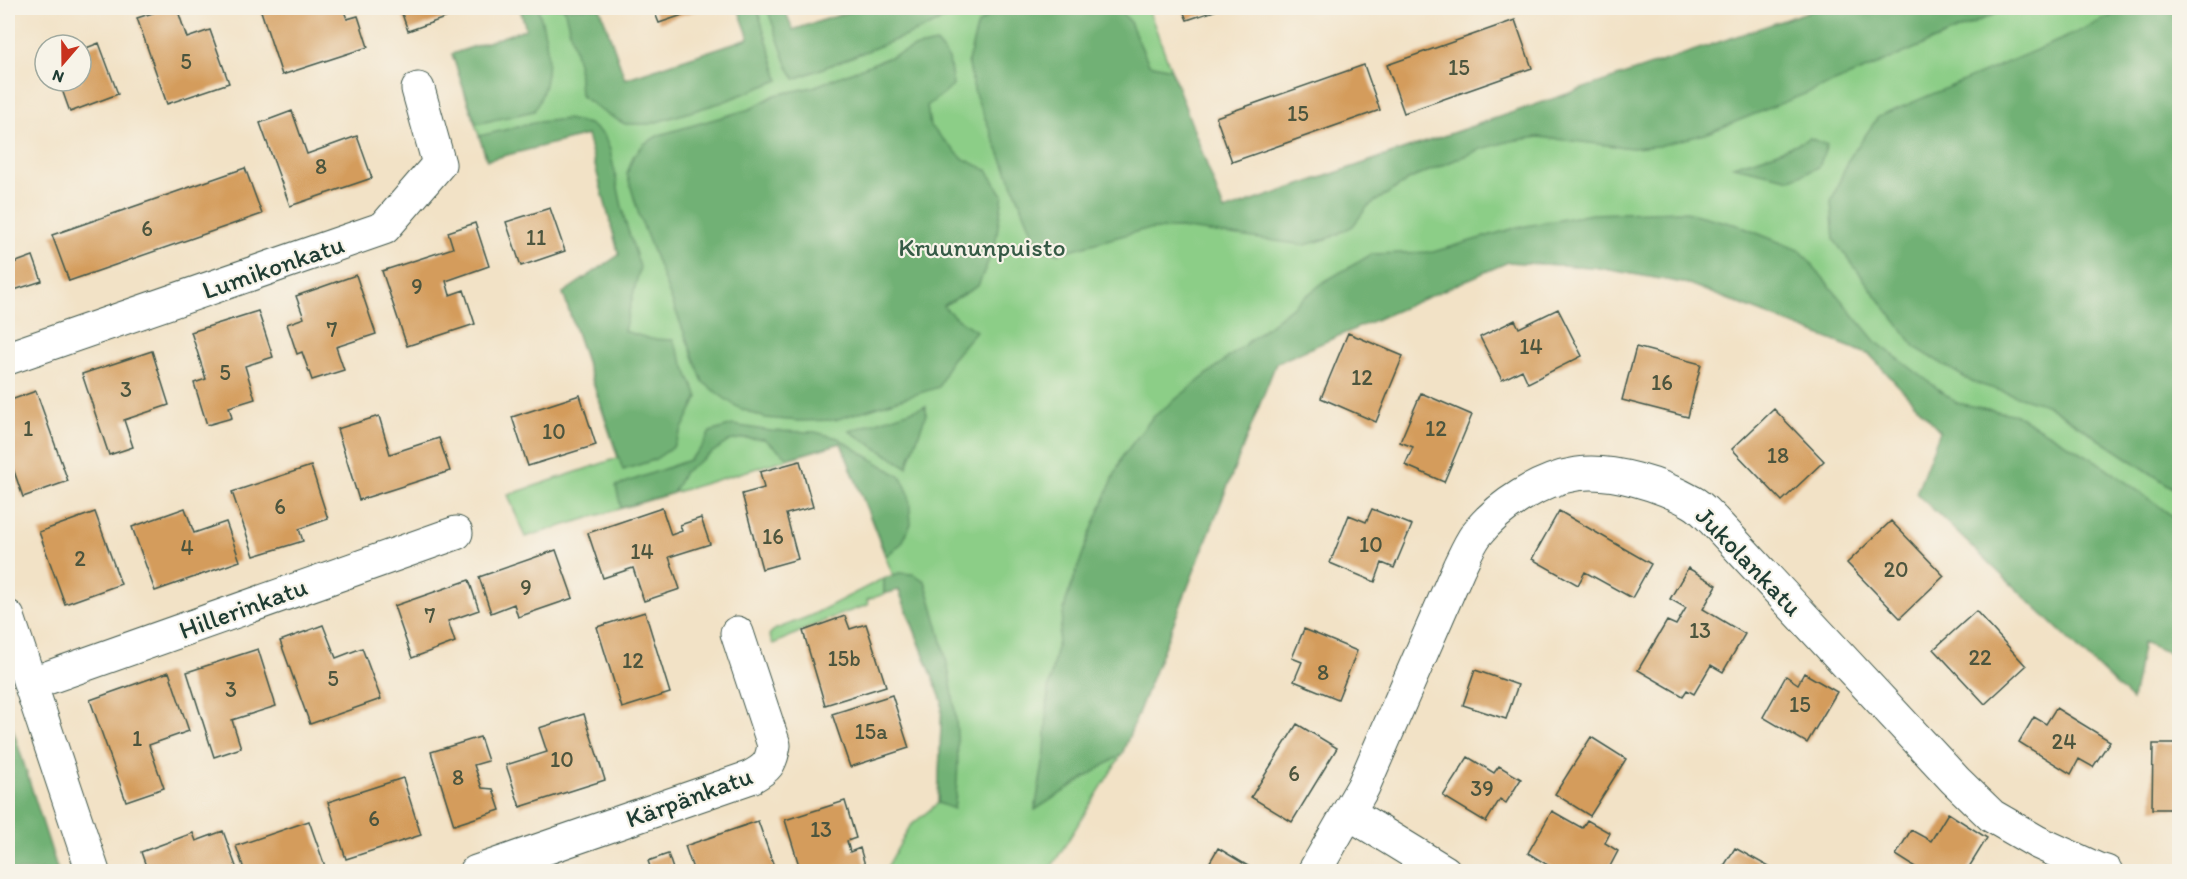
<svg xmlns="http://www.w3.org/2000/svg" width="2187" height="879" font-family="Itim,sans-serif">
	<rect width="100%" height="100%" fill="#f7f3e8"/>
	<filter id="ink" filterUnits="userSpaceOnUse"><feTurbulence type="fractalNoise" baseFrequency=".0167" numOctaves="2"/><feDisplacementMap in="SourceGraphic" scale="12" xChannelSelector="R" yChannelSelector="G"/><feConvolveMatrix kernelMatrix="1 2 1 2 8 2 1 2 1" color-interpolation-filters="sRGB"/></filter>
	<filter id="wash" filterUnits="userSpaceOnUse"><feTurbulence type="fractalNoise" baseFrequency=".008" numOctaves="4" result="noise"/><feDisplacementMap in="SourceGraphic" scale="24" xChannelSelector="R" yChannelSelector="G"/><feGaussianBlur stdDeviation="1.35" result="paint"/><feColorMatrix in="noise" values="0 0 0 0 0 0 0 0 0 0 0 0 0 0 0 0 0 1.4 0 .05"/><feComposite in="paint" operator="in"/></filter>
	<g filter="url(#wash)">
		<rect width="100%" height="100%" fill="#f2e2c6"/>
		<path fill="#8cce87" stroke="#56865e" stroke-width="1.5" d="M520,8h80l25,71 124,-41 -10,-30h45l9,22 68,-22h287l76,203 595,-203h360v642h-18l-291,-295 -181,-71 -95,-17 -86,-5 -232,101 -154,391 -73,117h-164l25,-45 28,-23 4,-102 -101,-258 -316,94 -17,-42 110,-37 -55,-165 56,-38 -32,-120 -100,25 -35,-106 74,-25z
			M884,578v16l-17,6 1,5 -35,12 -60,27 -4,-9 5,-5 36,-14z"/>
		<path fill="#71b174" stroke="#487754" stroke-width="1.5" d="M520,8h18c11,35 16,70 -4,103l-58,13 -24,-70 74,-25z
			M564,8h36l25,71 124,-41 -11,-30h19l22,72 -56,22 -73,22h-25l-20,-11 -25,-18 -2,-32z
			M767,8h17l9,22 68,-22h105l-45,22 -126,49 -8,-14z
			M999,8h117l13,12 20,44 22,5 53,142 595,-203h190l-142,61 -162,65 -47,12 -26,2 -93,-11 -28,4 -30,8 -71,30 -42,27 -15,20 -23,12 -25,7 -126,-17 -36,2 -84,23 -12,-2 -13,-15 -59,-142 -7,-33 10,-37z
			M2119,8h60v484l-130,-86 -77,-24 -56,-34 -82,-108 -3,-38 17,-42 30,-43 182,-77 51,-24z
			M936,43l13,16 4,27 -26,20 3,20 32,32 25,12 16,25 -8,50 -17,41 -35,20 12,11 21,14 -26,30 -11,26 -104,33 -36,1 -34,-3 -26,-10 -18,-12 -18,-14 -64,-167 -12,-41 6,-17 11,-13 15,-9 91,-26 25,-14 38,-8 100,-39z
			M567,119l22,5 15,11 6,15 15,71 15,46 -16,64 27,8 22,1 25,57 -25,50 -19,13 -31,10 -60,-177 56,-38 -32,-120 -100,25 -8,-24 59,-14z
			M1810,138l17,7 -8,22 -28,12 -58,-13 40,-12z
			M1682,211l55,14 64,26 74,90 82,62 60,12 84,49 78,57v136l-36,-15 -11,58 -216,-207 24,-62 -70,-76 -181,-71 -95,-17 -86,-5 -232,101 -154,391 -87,56 10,-57 3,-63 18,-89 23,-65 33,-79 30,-39 173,-137 47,-27 61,-2 82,-24 77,-14z
			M926,406v8l-19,53 -58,-36z
			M733,425l38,6 44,1 23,6 63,39 8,17 2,30 -9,19 -16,13 -45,-113 -52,15 -25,-19 -20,-1 -15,3 -45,31 -11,21 -52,15 -5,-22 73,-26 12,-12 9,-16z
			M899,573l14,1 12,7c23,75 41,149 29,228l-16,-6 4,-102 -43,-111 -15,4v-16z
			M8,714l50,157h-50z"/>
		<g id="blocks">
			<path fill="#d49c5c" d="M168,8h9l10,30 23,-8 19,53 -62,21 -30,-86z
				M260,8h83l4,11 11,-3 10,31 -86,28z
				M400,8h73l-65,23z
				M653,8h50l-44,15z
				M1182,8h41l-36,12z
				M1515,20l17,48 -128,45 -17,-48z
				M99,43l19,51 -48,18 -11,-31h22v-31z
				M1364,65l16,45 -148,52 -16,-45z
				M292,111l15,43 50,-18 15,42 -82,28 -30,-83z
				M245,168l17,46 -193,67 -17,-46z
				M550,208l15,43 -44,15 -15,-44z
				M475,223l14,43 -43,15 4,14 14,-5 11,34 -68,22 -25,-75 71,-23 -5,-16z
				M33,256l9,25 -34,11v-27z
				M356,275l20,59 -40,13 8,23 -32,10 -10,-28 -5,2 -10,-30 17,-6 -8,-22z
				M1558,309l24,47 -54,27 -6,-13 -20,10 -22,-43 35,-17 4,8z
				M258,311l15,46 -28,9 10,33 -26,8 3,11 -25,7 -13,-42 12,-4 -15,-47z
				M1348,333l55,23 -27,66 -55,-24z
				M1636,347l65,17 -13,53 -66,-17z
				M152,351l17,54 -45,15 9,27 -24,8 -27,-81z
				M36,391l32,90 -45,16 -15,-43v-53z
				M1421,393l51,22 -28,67 -39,-17 8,-18 -13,-5z
				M580,395l16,50 -68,21 -16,-49z
				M1774,409l50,52 -42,40 -50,-52z
				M379,416l11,38 49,-16 11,33 -91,29 -22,-71z
				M800,461l13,46 -27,7 12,45 -36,10 -20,-75 22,-6 -4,-16z
				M311,466l17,53 -29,10 4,12 -49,15 -22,-64z
				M185,508l9,25 32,-11 14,39 -85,30 -23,-64z
				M662,508l9,27 11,-4 -2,-6 21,-7 9,26 -41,13 11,32 -36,12 -11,-33 -30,10 -15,-45z
				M1372,509l40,16 -18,43 -12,-5 -7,19 -45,-19 19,-48 17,7z
				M1559,511l92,53 -19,34 -47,-26 -7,13 -46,-26z
				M95,512l26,72 -56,20 -26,-72z
				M1891,521l53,55 -44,42 -53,-55z
				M556,550l17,48 -55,19 -4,-13 -23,9 -12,-36z
				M1688,568l29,17 -14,24 42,25 -22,38 -12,-7 -17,29 -7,-4 -4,6 -45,-26 29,-49 9,4 10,-17 -16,-9z
				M469,580l10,30 -31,11 7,21 -43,16 -18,-52z
				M1976,611l50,55 -41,38 -51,-55z
				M645,612l25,81 -48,15 -25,-81z
				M845,616l5,13 16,-5 20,62 -61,19 -22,-74z
				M323,625l13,33 26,-10 19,51 -71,25 -30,-83z
				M1304,629l53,22 -19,48 -44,-18 8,-19 -10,-4z
				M258,649l18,57 -44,14 9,28 -27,9 -27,-85z
				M1475,670l43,15 -12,34 -43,-14z
				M169,672l20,59 -40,14 15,43 -38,13 -36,-101z
				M1804,673l33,19 -30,51 -44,-26 23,-41 12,8z
				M892,695l17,53 -59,19 -18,-53z
				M2056,708l54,33 -17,26 -14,-8 -8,15 -52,-32 15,-25 12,7z
				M584,714l21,66 -85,27 -14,-42 41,-13 -8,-24z
				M1297,724l40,24 -45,74 -41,-25z
				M480,737l8,24 -14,4 8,23 11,1 7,21 -46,15 -23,-73z
				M1591,737l35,22 -36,57 -35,-22z
				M2153,744h27v65h-28z
				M1468,757l26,16 5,-7 22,13 -15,24 -6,-4 -14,23 -43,-26z
				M403,778l18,57 -75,24 -18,-57z
				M845,801l11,37 -9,3 3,11 10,-4 7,24h-66l-16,-52z
				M1552,811l30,17 5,-8 23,13 -5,10 13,8 -11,21h-48l-31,-19z
				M1948,813l39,25 -21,34h-43l-27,-17 15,-25 20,11z
				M309,821l18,51h-82l-9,-26z
				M758,821l18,51h-82l-9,-26z
				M223,831l15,41h-90l-7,-20 52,-19 3,8z
				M1218,848l40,24h-54z
				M1735,848l36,20 -2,4h-43l-4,-3z
				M668,854l6,18h-22l-4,-11z"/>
		</g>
	</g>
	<g filter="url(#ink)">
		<use href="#blocks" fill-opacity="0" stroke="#3f564a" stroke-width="1.5"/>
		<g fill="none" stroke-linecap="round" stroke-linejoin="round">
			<defs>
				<path id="minor" d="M8,358l376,-130 55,-64 -21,-75
					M8,617l85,255
					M30,684l426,-151
					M1349,813l96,59
					M476,872l275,-95c16,-9 20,-13 23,-32l-37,-112
					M1314,872l49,-85 96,-220c5,-10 10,-22 17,-32 22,-29 65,-56 101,-61 35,-5 85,11 115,28 8,4 15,12 21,18l242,260 37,36 45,26 59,27 10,3"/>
			</defs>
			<use href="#minor" stroke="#3f564a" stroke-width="35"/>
			<use href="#minor" stroke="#fff" stroke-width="33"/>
		</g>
	</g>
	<g text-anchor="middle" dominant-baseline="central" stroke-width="4.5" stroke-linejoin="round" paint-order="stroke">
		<g font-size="22" fill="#4c553e">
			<text x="186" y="61">5</text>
			<text x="1459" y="67">15</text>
			<text x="1298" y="113">15</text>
			<text x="321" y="166">8</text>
			<text x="147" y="228">6</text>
			<text x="536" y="237">11</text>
			<text x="417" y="286">9</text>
			<text x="332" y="329">7</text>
			<text x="1531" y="346">14</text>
			<text x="225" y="372">5</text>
			<text x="1362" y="377">12</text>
			<text x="1662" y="382">16</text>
			<text x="126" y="389">3</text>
			<text x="28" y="428">1</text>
			<text x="1436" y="428">12</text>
			<text x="554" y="431">10</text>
			<text x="1778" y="455">18</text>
			<text x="280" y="506">6</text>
			<text x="773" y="536">16</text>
			<text x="1371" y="544">10</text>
			<text x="187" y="547">4</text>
			<text x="642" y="551">14</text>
			<text x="80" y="558">2</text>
			<text x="1896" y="569">20</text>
			<text x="526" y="587">9</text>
			<text x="430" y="615">7</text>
			<text x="1700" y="630">13</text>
			<text x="1980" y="657">22</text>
			<text x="844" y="658">15b</text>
			<text x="633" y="660">12</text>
			<text x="1323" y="672">8</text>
			<text x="333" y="678">5</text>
			<text x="231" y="689">3</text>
			<text x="1800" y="704">15</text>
			<text x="871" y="731">15a</text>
			<text x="137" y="738">1</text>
			<text x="2064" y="741">24</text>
			<text x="562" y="759">10</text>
			<text x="1294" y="773">6</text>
			<text x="458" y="777">8</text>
			<text x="1482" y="788">39</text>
			<text x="374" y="818">6</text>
			<text x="821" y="829">13</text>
		</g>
		<g font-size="26" fill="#355a45" stroke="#f7f3e8">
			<text x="982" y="247">Kruununpuisto</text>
		</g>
		<g font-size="26" fill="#1f3d34" stroke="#f7f3e8">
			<text transform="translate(273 267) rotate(-19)">Lumikonkatu</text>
			<text transform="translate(1749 561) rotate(46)">Jukolankatu</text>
			<text transform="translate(243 608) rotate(-20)">Hillerinkatu</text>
			<text transform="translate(689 797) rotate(-20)">Kärpänkatu</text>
		</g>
	</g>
	<rect width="2187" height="879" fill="none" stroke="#f7f3e8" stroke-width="30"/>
	<g transform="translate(63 63) rotate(200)"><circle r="28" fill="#f7f3e8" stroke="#a1aaa0" stroke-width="1.5"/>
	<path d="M0-4.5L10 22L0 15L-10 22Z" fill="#c8321e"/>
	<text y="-9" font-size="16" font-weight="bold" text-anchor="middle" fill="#1f3d34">N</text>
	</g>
</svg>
